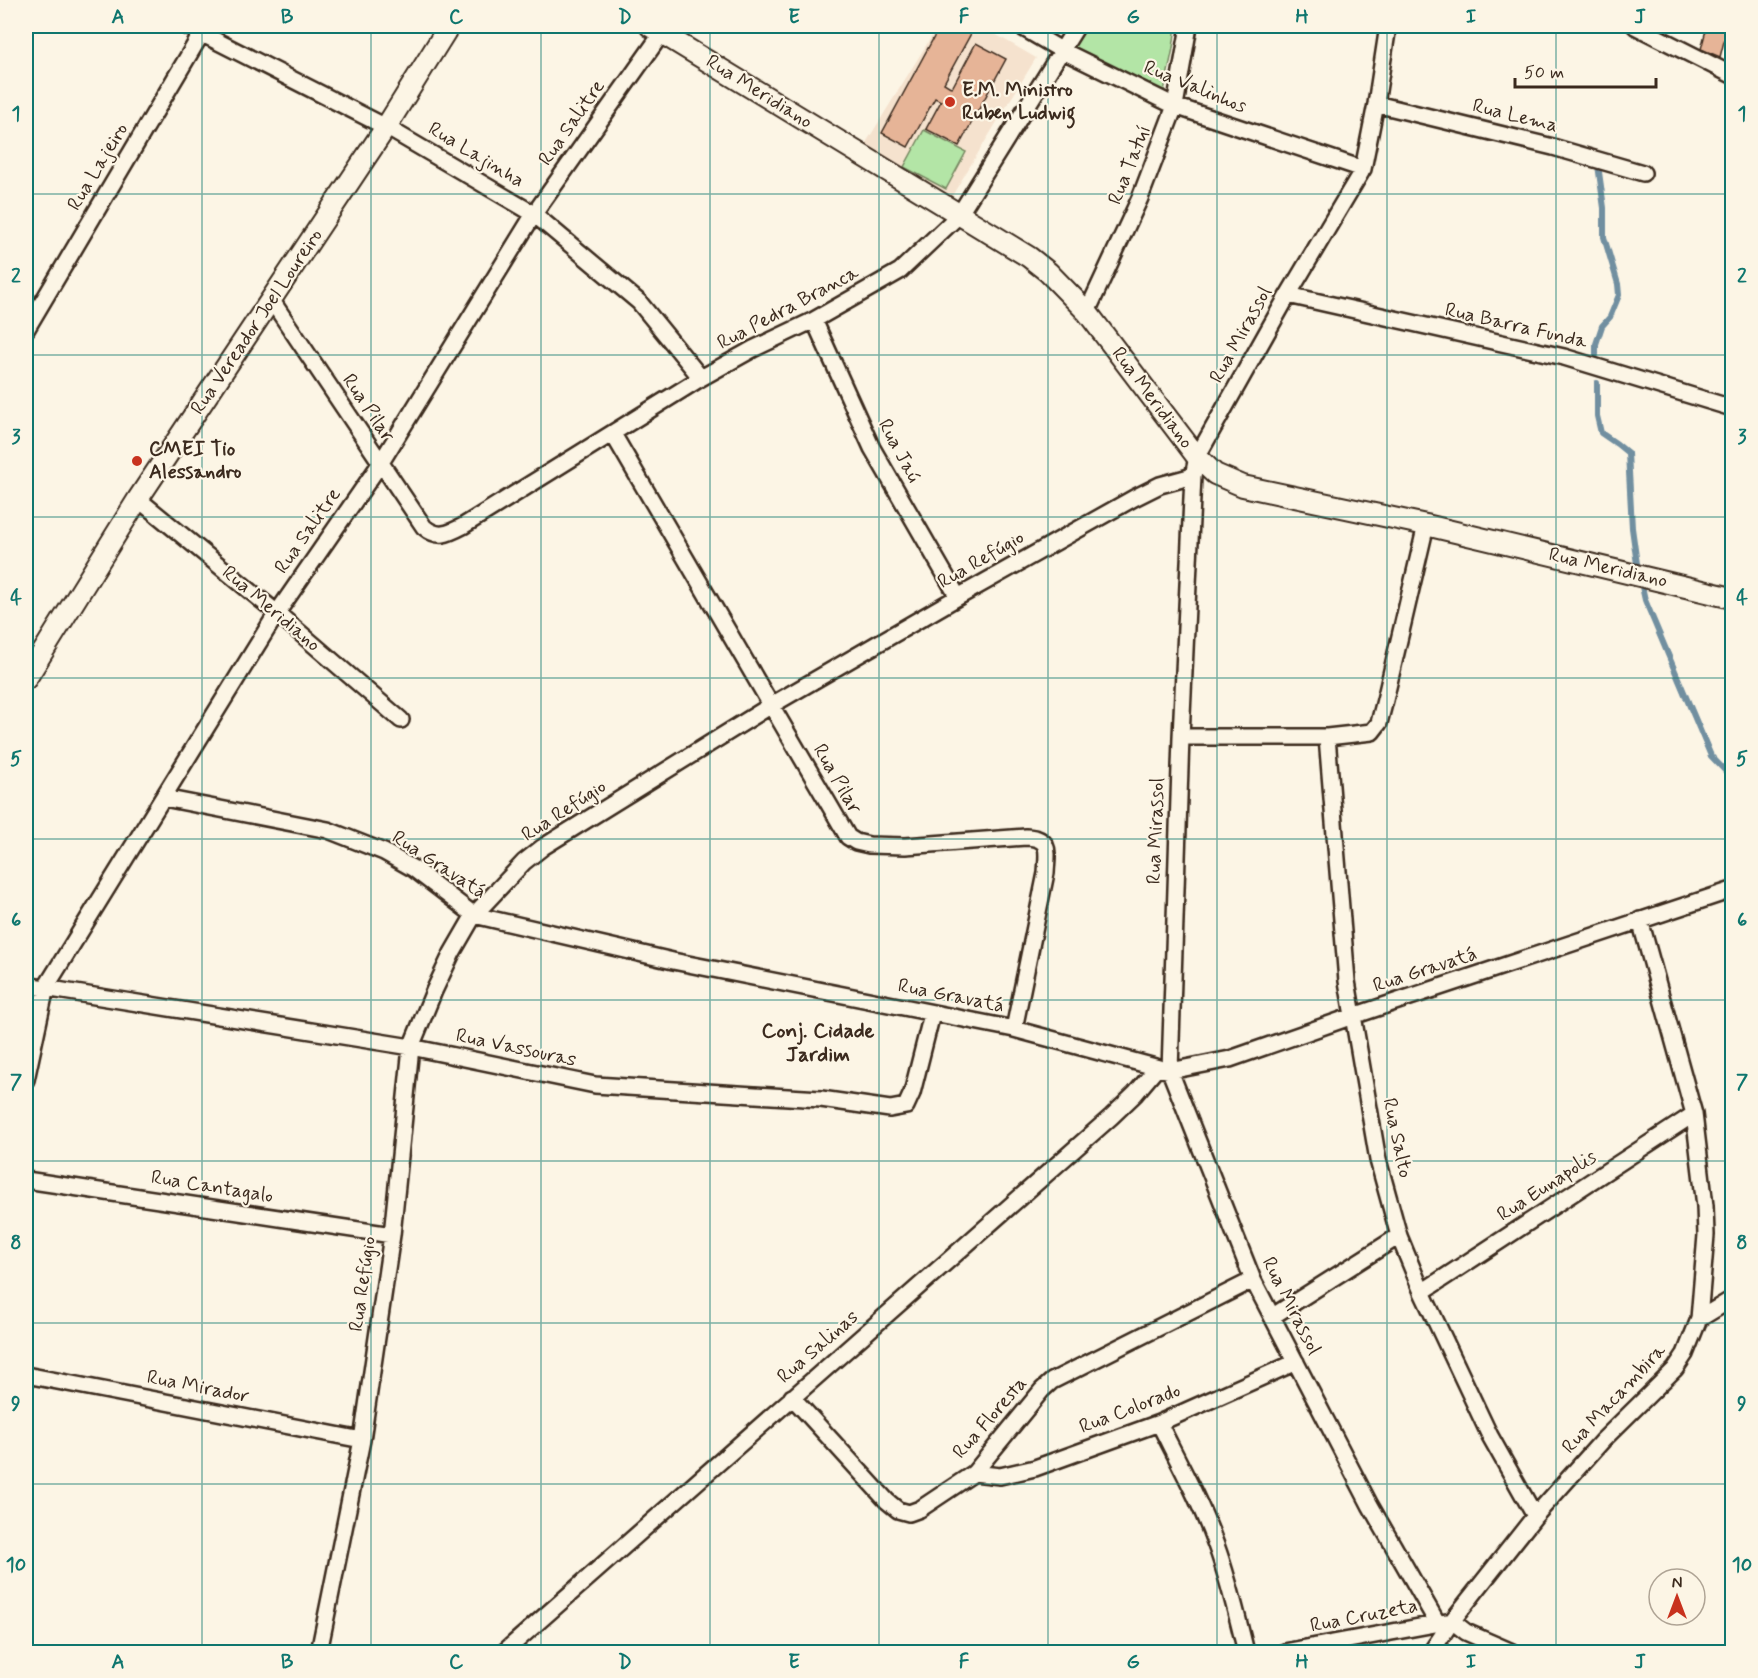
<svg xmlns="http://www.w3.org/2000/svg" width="1758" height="1678" font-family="Mynerve,sans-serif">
	<rect width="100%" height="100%" fill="#fcf5e5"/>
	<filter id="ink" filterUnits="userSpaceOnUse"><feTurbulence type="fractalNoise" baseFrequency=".0167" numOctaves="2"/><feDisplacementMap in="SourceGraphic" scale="12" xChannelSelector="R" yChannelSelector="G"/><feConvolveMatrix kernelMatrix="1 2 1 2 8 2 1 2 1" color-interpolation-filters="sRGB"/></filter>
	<g filter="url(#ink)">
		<path fill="#f5e2ce" d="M938,26h43l55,32 -86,141 -86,-53z"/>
		<path fill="#b3e5a6" stroke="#778862" stroke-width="1.5" d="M1087,26h89l-3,22 -10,48 -93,-45z
			M924,130l42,22 -20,37 -42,-22z"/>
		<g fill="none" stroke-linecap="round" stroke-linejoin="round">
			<path stroke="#718fa0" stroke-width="6" d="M1596,355v-11l6,-18 8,-9 9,-22 -1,-11 -14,-47v-29l-6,-43
				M1597,383v33l4,17 16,11 11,9 4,75 5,36 8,36 66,156 21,22"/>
		</g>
		<path fill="#e6b497" stroke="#3b2a1e" stroke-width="1.5" d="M940,26h30l4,2 -30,55 8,5 24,-45 30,16 -47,87 -33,-17 15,-28 -6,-3 -27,49 -26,-14z
			M1707,26h21l-8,31 -19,-8z"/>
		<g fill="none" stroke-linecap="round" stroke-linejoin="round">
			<defs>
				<path id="minor" d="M187,26l199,101 148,87 105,88 62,76
					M1020,26l41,24 114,56 188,63
					M1388,26l-12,78 -13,65 -75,126 -91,162 -4,19 -12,261 -11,334 83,209 117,225 68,119
					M1635,26l97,49
					M1376,104l177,43 90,26
					M1288,295l276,62 168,51
					M272,301l152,226c14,12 24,7 39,-1l238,-148 52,-29 61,-29 86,-49 59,-56 118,-189
					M1087,312l53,-114 35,-92 14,-80
					M814,320l58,128 86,149
					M26,330l180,-304
					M613,434l235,403 8,5 13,3 36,1 121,-9c26,1 21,15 20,36l-32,156
					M138,499l139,114 124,107
					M1181,737h146l45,-5 7,-9 6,-23 41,-175
					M1327,737l20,244 31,179 21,76 23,56 68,144 45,80
					M164,798l164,32 56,22 30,17 60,46 199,46 341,68 156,42 60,-12 123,-43 379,-126
					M26,985l385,62 184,38 226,14 69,10 16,-3 6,-13 20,-79
					M26,1080l20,-93 231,-374 103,-149 154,-250 133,-188
					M26,1180l366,55
					M1422,1292l272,-178
					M1273,1316l126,-80
					M1699,1319l33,-20
					M26,1375l336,65
					M792,1397l95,104 11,9 11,3 11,-4 54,-36 68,-83 10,-9 201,-101
					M1159,1423c20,40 42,80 57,122 13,35 21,71 30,107
					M974,1473l26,3 35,-8 124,-45 137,-61
					M1452,1621l14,11 46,20
					M319,1652l43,-212 30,-205 19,-188 23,-56 18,-38 22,-38 50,-53 19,-15 227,-141 188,-109 176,-99 26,-13 33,-9
					M504,1652l607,-535 24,-23 22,-26
					M1284,1652l162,-30
					M1431,1652l21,-31 83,-105 68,-76 72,-71 10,-15 14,-35 7,-84 -1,-29 -11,-92 -54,-194"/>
				<path id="tertiary" d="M650,26l379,231 19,15 39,40 110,145 18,17 28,12 183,39 306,73
					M26,679l112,-180 248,-372 63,-101"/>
			</defs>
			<use href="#minor" stroke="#3b2a1e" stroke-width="20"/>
			<use href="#tertiary" stroke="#3b2a1e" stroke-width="24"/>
			<use href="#minor" stroke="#fcf5e5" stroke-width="15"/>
			<use href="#tertiary" stroke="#fcf5e5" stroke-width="20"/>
		</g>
	</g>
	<path fill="none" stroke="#0f766e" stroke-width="1.5" stroke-opacity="0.55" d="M202,26v1626M371,26v1626M541,26v1626M710,26v1626M879,26v1626M1048,26v1626M1217,26v1626M1387,26v1626M1556,26v1626M26,194h1706M26,355h1706M26,517h1706M26,678h1706M26,839h1706M26,1000h1706M26,1161h1706M26,1323h1706M26,1484h1706"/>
	<g fill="#c8321e" stroke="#fcf5e5" stroke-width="2">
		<circle cx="950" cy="102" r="6"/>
		<circle cx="137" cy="461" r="6"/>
	</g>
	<g text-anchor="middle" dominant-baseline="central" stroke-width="4.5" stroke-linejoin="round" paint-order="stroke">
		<g font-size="20" fill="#3b2a1e" stroke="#fcf5e5">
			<text transform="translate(1195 87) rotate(22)">Rua Valinhos</text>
			<text transform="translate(759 92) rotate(32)">Rua Meridiano</text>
			<text transform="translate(1515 116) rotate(14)">Rua Lema</text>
			<text transform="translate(572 123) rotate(-55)">Rua Salitre</text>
			<text transform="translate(476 155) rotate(31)">Rua Lajinha</text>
			<text transform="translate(1130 165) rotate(-68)">Rua Tatuí</text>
			<text transform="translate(98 167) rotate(-59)">Rua Lajeiro</text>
			<text transform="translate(788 308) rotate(-28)">Rua Pedra Branca</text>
			<text transform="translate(257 322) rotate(-56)">Rua Vereador Joel Loureiro</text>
			<text transform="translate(1516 326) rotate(13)">Rua Barra Funda</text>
			<text transform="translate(1241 335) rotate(-61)">Rua Mirassol</text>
			<text transform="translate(1152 398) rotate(53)">Rua Meridiano</text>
			<text transform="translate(368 408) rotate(56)">Rua Pilar</text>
			<text transform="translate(899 451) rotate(62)">Rua Jaú</text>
			<text transform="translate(308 531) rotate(-55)">Rua Salitre</text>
			<text transform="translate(981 560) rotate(-30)">Rua Refúgio</text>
			<text transform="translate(1608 568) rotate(13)">Rua Meridiano</text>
			<text transform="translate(271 609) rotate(40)">Rua Meridiano</text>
			<text transform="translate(837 779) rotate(60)">Rua Pilar</text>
			<text transform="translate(564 811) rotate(-33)">Rua Refúgio</text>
			<text transform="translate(1156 831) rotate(-88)">Rua Mirassol</text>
			<text transform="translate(439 865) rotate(33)">Rua Gravatá</text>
			<text transform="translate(1425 970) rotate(-18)">Rua Gravatá</text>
			<text transform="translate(951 996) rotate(11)">Rua Gravatá</text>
			<text transform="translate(516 1048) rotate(12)">Rua Vassouras</text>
			<text transform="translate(1397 1138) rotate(78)">Rua Salto</text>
			<text transform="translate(1547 1186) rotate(-33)">Rua Eunapolis</text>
			<text transform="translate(212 1187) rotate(9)">Rua Cantagalo</text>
			<text transform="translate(363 1284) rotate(-82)">Rua Refúgio</text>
			<text transform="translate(1291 1306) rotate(63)">Rua Mirassol</text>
			<text transform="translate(818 1347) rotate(-41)">Rua Salinas</text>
			<text transform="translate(198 1387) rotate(11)">Rua Mirador</text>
			<text transform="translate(1614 1399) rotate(-47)">Rua Macambira</text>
			<text transform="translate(1130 1409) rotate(-21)">Rua Colorado</text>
			<text transform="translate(990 1418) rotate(-49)">Rua Floresta</text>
			<text transform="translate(1364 1616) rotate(-11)">Rua Cruzeta</text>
		</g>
		<g font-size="20" font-weight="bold" fill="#3b2a1e" stroke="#fcf5e5" text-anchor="start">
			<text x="962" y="90">E.M. Ministro<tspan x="962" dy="23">Ruben Ludwig</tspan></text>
			<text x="149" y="449">CMEI Tio<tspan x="149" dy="23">Alessandro</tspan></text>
		</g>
		<g font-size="21" font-weight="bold" fill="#3b2a1e" stroke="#fcf5e5">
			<text x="818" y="1031">Conj. Cidade<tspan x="818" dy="24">Jardim</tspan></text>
		</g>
	</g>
	<rect width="1758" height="1678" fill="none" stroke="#fcf5e5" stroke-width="66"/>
	<g transform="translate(1677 1597)"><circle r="28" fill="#fcf5e5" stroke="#afa495" stroke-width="1.5"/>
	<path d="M0-4.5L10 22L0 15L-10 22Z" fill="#c8321e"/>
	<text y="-9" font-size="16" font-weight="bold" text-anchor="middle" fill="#3b2a1e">N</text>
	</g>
	<path d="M1515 78v9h141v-9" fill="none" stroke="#3b2a1e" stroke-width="3"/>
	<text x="1524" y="78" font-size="18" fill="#3b2a1e" stroke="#fcf5e5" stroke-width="4.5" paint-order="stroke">50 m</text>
	<rect x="33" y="33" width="1692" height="1612" fill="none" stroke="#0f766e" stroke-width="2"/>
	<g font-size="20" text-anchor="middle" font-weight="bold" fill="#0f766e">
		<text x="118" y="23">A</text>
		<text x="287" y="23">B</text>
		<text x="456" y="23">C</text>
		<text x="625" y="23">D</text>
		<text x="794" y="23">E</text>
		<text x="964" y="23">F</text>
		<text x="1133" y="23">G</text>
		<text x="1302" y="23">H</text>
		<text x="1471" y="23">I</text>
		<text x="1640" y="23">J</text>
		<text x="16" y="120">1</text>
		<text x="1742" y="120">1</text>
		<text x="16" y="282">2</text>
		<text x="1742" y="282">2</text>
		<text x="16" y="443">3</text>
		<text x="1742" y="443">3</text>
		<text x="16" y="604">4</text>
		<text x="1742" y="604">4</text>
		<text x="16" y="765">5</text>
		<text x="1742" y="765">5</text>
		<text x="16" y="926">6</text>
		<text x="1742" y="926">6</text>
		<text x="16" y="1088">7</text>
		<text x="1742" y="1088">7</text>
		<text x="16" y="1249">8</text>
		<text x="1742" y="1249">8</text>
		<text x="16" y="1410">9</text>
		<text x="1742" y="1410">9</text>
		<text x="16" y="1571">10</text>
		<text x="1742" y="1571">10</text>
		<text x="118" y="1668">A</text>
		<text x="287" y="1668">B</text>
		<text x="456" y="1668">C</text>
		<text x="625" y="1668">D</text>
		<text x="794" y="1668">E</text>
		<text x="964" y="1668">F</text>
		<text x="1133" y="1668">G</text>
		<text x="1302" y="1668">H</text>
		<text x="1471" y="1668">I</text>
		<text x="1640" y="1668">J</text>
	</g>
</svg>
